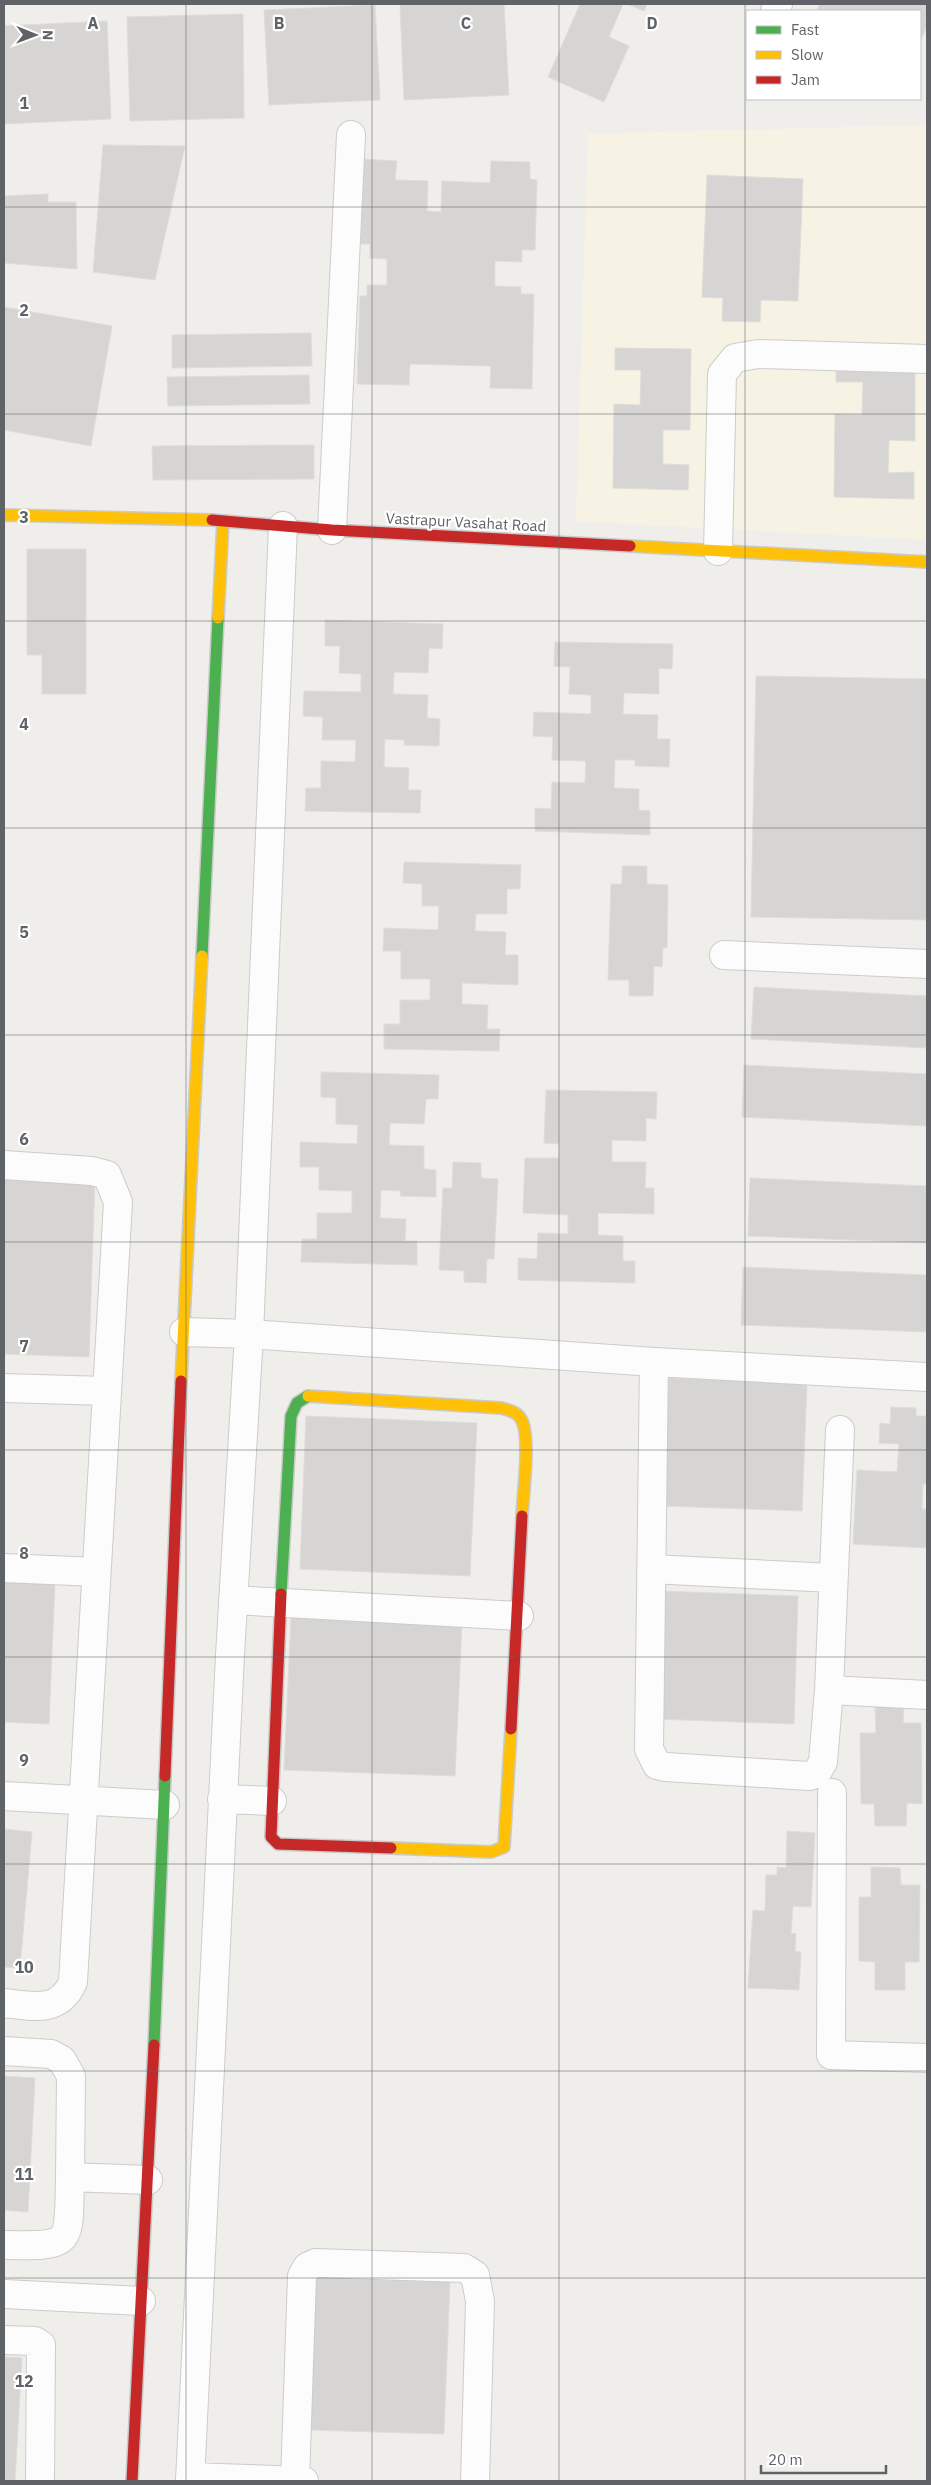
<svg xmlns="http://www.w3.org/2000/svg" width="931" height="2485" font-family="'IBM Plex Sans',sans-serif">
	<rect width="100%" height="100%" fill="#efeeea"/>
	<path fill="#f7f3e4" d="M927,125v415l-351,-19 12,-387z"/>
	<path fill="#d6d5d3" stroke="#deddd9" d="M400,4h104l5,91 -105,5z
		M580,4h43l-14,33 20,9 -25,56 -56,-25z
		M627,4h20l-3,7z
		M820,4h103l4,2v20l-7,16v-31h-104z
		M375,5l5,95 -111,5 -5,-95z
		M243,14l1,104 -114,3 -3,-104z
		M107,21l4,98 -107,5v-98z
		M103,145l82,1 -30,134 -62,-8z
		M363,159l34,2 -2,19 33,1 -1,30 14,1 1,-31 48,2 1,-22 39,1v17l7,1 -2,70h-13v12l-27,-1v25l26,1v7h13l-2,95 -42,-1 1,-22 -81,-2 -1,21 -52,-1 3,-88h7v-11h20v-26l-17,-1v-14h-9z
		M707,175l96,4 -5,122 -37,-1 -1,22 -38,-1 1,-23 -21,-1z
		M48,194v8h28l1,67 -73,-6v-67z
		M4,307l108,19 -21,120 -87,-16z
		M311,333l1,33 -140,2v-33z
		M615,348l76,1 -1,81h-27v34l26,1 -1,25 -75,-2 1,-84 26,1 1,-35h-26z
		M836,358l79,2v81l-26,-1 -1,33 26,-1v27l-80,-2 1,-83 27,1 1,-33h-27z
		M309,375l1,29 -142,2 -1,-29z
		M314,445v34l-161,1 -1,-34z
		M27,549h59v145h-44v-39h-15z
		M325,620l118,4 -1,25 -13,-1 -1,25 -34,-1 -1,22 35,1 -1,23 13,1 -1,27 -35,-1v-5l-19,-1 -1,28 25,1 -1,22h13l-1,23 -115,-2 1,-23h15v-27l34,1 1,-22h-34l1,-23 -20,-1 1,-25 57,1v-18l-22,-1 1,-27h-15z
		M555,642l118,2 -1,25 -13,-1v26l-35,-1 -1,21 35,1 -1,24h13l-1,28 -34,-1v-6h-20l-1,28 25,1v21l11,1v24l-115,-4v-23l16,1 1,-27 33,1 1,-22 -34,-1 1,-23 -20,-1 1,-24 57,2v-19l-22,-1 1,-27 -16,-1z
		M756,676l171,3v241l-176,-3z
		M404,862l117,3 -1,24h-13v25h-31l-1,17 31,1 -1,23h13v30l-56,-2v21l26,1 -1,24h13l-1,22 -115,-2v-25h16v-24h30v-21h-29v-28h-18l1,-23 54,2 1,-24h-17v-22l-19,-1z
		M622,866h25v18l21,1 -1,63h-4l-1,19 -8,-1 -1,30h-24v-16h-21l3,-96h11z
		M754,987l173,9v52l-176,-9z
		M744,1065l183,9v52l-185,-9z
		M321,1072l118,3 -1,24h-12l-2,25 -34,-1 -1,22 35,1v23l12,1v27l-36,-1 1,-5 -20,-1 -1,28 26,1 -1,22h12v24l-116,-3 1,-23h15v-26h35v-22l-33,-1v-23h-19v-25l57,2 1,-19 -22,-1v-26l-15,-1z
		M546,1090l111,2 -1,27 -10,-1v23l-34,-1v22h34l-1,26h9v26l-56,-1v22l25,1v25h12v22l-117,-3v-22l19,1 1,-26 30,1v-19l-45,-2 2,-55h34v-14l-15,-1z
		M453,1162l28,1v15l17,1 -4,80h-7l-1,24 -22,-1v-11l-25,-1 4,-82h9z
		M4,1176l91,3 -6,178 -85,-3z
		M750,1178l177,8v57l-179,-7z
		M743,1267l184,8v57l-186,-7z
		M668,1378l139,5 -5,128 -138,-5z
		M891,1407l25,1v8h10l1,-7v75h-4l-1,25h5v39l-74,-4 4,-74 40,2 2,-28 -20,-1 1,-20 10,1z
		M306,1416l171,7 -7,153 -170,-7z
		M4,1580l51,3 -6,141 -45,-2z
		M660,1591l138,5 -4,128 -139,-5z
		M291,1617l171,6 -7,153 -171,-6z
		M875,1705h29l-1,18h18l1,81 -15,-1 -1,23h-31l-1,-22h-13l-1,-71h16z
		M4,1829l28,3 -12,136 -16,-1z
		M787,1831l28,2 -4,74 -18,-1 -2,27 5,1 -1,17 6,1 -2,38 -51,-2 5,-78 12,1 1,-36h11v-8l9,1z
		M871,1867l29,1 1,17h19l-1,77h-14v28h-30v-28l-16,-1v-64h12z
		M4,2076l31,2 -7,134 -24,-2z
		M315,2278l135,4 -6,152 -134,-4z
		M4,2357l18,1 -7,123h-11z"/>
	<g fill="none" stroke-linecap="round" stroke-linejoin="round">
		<defs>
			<path id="street" d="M775,11l3,-7
				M332,530l19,-395
				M718,551l4,-177 13,-16 23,-4 169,5
				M724,955l203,9
				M4,1165l88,6 15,4 11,27 -45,780c-14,32 -41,24 -69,21
				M184,1332l65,2 405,28 273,15
				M654,1362l-5,387 8,16 9,2 143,9 7,-2 7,-12 6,-72 11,-260
				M4,1388l102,3
				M4,1568l92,4
				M651,1569l181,9
				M233,1600l286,16
				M829,1690l98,5
				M832,1793l-1,262 96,3
				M4,1796l161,9
				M222,1799l50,2
				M4,2051l47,3 11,6 9,16 -1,101
				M4,2245c71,1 64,1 66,-68l78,3
				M4,2294l137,7
				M4,2340l31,1 6,4 -1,136
				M190,2477l114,4
				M190,2481l40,-826 19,-321 34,-808
				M295,2481l7,-205 5,-9 9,-4 148,5 11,7 5,26 -5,180"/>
			<path id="fast" d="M202,956l16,-338
				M281,1594l10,-178 6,-13 11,-7
				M154,2045l11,-269"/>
			<path id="slow" d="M4,515l208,5
				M630,546l297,16
				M218,618l5,-97
				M181,1381l21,-425
				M308,1396l193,12c8,2 16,4 20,11 10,16 2,76 1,97
				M391,1848l100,4 13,-5 7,-118"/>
			<path id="jam" d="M212,520l120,10 298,16
				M281,1594l-10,243 7,7 113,4
				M511,1729l11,-213
				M165,1776l16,-395
				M132,2481l22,-436"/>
		</defs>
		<use href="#street" stroke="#cbcccc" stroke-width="30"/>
		<use href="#fast" stroke="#cacacb" stroke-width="14"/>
		<use href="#slow" stroke="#cacacb" stroke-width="14"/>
		<use href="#jam" stroke="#cacacb" stroke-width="14"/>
		<use href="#street" stroke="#fdfcfc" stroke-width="28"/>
		<use href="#fast" stroke="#4caf50" stroke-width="11"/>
		<use href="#slow" stroke="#ffc107" stroke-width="11"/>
		<use href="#jam" stroke="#c62828" stroke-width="11"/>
	</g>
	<path fill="none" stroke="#5f6368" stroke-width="1" stroke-opacity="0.55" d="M186,4v2477M372,4v2477M559,4v2477M745,4v2477M4,207h923M4,414h923M4,621h923M4,828h923M4,1035h923M4,1242h923M4,1450h923M4,1657h923M4,1864h923M4,2071h923M4,2278h923"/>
	<g text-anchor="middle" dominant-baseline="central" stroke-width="4.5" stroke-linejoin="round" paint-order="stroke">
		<g font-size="15" fill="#5f6368" stroke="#fff">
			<text transform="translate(466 522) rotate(3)">Vastrapur Vasahat Road</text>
		</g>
	</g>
	<g font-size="16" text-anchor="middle" font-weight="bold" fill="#5f6368" stroke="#fff" stroke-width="4.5" stroke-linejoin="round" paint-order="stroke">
		<text x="93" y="29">A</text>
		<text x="279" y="29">B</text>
		<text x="466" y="29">C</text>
		<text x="652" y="29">D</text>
		<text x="24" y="109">1</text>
		<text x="24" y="316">2</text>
		<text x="24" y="523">3</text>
		<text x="24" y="730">4</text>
		<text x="24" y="938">5</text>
		<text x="24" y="1145">6</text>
		<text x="24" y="1352">7</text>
		<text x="24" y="1559">8</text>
		<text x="24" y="1766">9</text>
		<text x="24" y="1973">10</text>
		<text x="24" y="2180">11</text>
		<text x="24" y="2387">12</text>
	</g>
	<rect width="931" height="2485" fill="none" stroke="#5f6368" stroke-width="10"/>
	<rect x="746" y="10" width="175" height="90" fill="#ffffff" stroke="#bfc1c3"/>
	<rect x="756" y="26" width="25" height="8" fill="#4caf50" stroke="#bfc1c3"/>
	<text x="791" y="35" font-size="15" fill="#5f6368">Fast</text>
	<rect x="756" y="51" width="25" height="8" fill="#ffc107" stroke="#bfc1c3"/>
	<text x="791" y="60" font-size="15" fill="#5f6368">Slow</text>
	<rect x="756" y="76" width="25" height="8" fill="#c62828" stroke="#bfc1c3"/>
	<text x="791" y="85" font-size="15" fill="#5f6368">Jam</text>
	<g transform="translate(35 35) rotate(91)" stroke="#ffffff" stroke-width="4" paint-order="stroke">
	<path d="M0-4L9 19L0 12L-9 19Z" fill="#5f6368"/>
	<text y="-8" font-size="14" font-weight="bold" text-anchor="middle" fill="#5f6368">N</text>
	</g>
	<path d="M761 2465v8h125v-8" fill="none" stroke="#5f6368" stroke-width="2.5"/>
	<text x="768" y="2465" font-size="15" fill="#5f6368" stroke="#ffffff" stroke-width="4" paint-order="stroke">20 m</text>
</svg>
